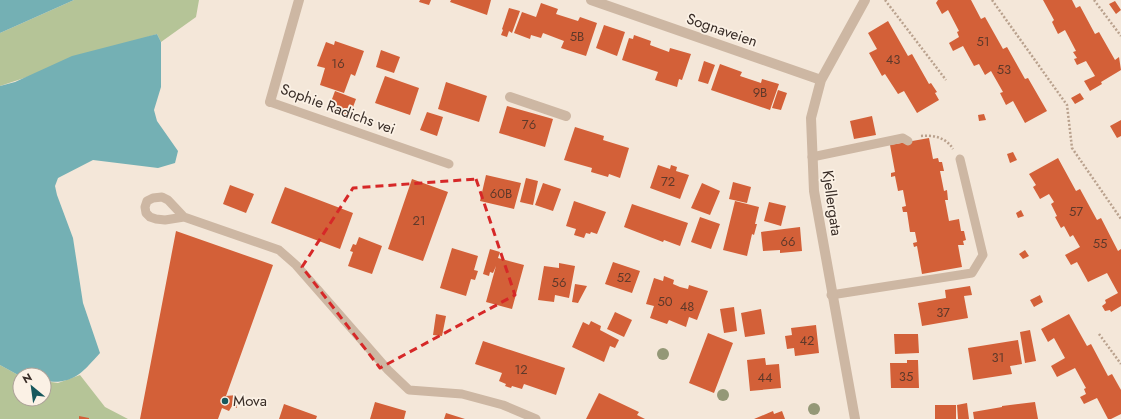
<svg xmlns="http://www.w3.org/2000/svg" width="1121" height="419" font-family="Jost,sans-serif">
	<rect width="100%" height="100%" fill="#f4e7d9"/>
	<path fill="#b5c497" d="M74,0h125l-3,17 -35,25 -4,-8 -157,52v-53z
		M0,365l20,11v23h24v-18l14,2 22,-8 25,32 23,12h-128z"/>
	<path fill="#74b0b4" d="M0,0h74l-74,33z
		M157,34l4,8v45l-7,23 3,11 21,30 -3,12 -17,5 -65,-8 -35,18 -3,8 2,9 16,43 10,65 17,50c-18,20 -27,32 -56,28v-6h-24v1l-20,-11v-279l15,-4 57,-26z"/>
	<path fill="#d36038" d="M420,0h11l-2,5 -10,-3z
		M451,0h40l-4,15 -37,-13z
		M938,0h33l10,19 4,-2 18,32 4,-2 18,32 3,-1 19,33 -22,12 -12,-22 -7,4 -6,-12 3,-1 -12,-21 -6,4 -6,-11 -5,2 -11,-20 -10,5 -4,-8 10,-6 -2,-5 2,-1 -11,-21 -6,4 -6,-11z
		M1043,0h29l4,8 4,-2 15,28 4,-2 16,28 4,-3 2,13 -20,12 1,2 -12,7 -6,-10 11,-5 -9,-15 -9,4 -3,-6 3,-1 -4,-6 3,-1 -11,-21 -7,4 -6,-12 2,-2z
		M1115,1l6,9 -5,4 -7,-10z
		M541,3l17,6 -2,5 22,7 2,-4 17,6 -11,33 -25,-8 3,-7 -21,-8 -2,5 -10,-3 -1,4 -16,-6 8,-21 14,5z
		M509,8l11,3 -8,22 -3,-2 -2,6 -6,-2 2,-5 -1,-1z
		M888,21l20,35 4,-2 17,30 2,-1 6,9 -2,1 4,7 -22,13 -13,-22 -6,3 -13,-20 -3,2 -13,-23 8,-4 -9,-16z
		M604,25l21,7 -8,24 -21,-8z
		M634,35l17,6 -1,4 19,7 1,-4 21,6 -9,26 -3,-1 -2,8 -22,-7 3,-8 -36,-12 7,-22 4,1z
		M335,41l29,10 -9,25 -4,-2 -7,19 -24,-8 5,-17 -8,-2 9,-24 8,3z
		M381,50l19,7 -6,16 -18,-6z
		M704,61l11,4 -7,19 -10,-3z
		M720,64l22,8 -2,4 21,7 1,-4 17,5 -9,26 -59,-20z
		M385,76l34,12 -9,27 -35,-12z
		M446,82l41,14 -8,26 -41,-13z
		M778,90l9,3 -6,17 -9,-2z
		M335,91l21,8 -7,19 -21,-8z
		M1080,93l4,6 -9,5 -4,-6z
		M507,106l46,13 -8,28 -46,-14z
		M427,112l16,5 -6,19 -17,-6z
		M984,114l2,6 -7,1 -1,-6z
		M872,116l4,19 -22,4 -4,-18z
		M1121,120v16l-4,2 -7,-12z
		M575,127l29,9 -1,4 26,8 -9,30 -11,-4 -1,3 -17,-5 1,-4 -28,-8z
		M929,138l4,21 5,-1 1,4h3l2,9h-4l4,20 3,-1 1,10h-3l4,21 10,-2 2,12h3l2,9 -3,1 1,4h-6l4,22 -40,7 -5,-28 -3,1 -1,-4 4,-1 -2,-10h-5l-3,-20h-4l-1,-5 4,-1 -3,-16 -5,1 -3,-15 -4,1v-4l4,-1 -5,-27z
		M1013,152l4,8 -7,3 -3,-9z
		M1058,158l18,33 4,-2 17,31 4,-2 17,33 3,-2v57l-10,6 -1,-2 -5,1 -3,-5 4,-3 -1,-3 13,-7 -11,-20 -19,9 -11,-20 -6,3 -6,-10 15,-8 -7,-12 -3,2 -6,-11 -3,2 -6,-11 2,-1 -6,-12 3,-2 -5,-8 -9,5 -7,-12 3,-2 -7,-11z
		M658,165l12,4 1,-4 6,2 -1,4 13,4 -9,24 -30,-11z
		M486,175l35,8 -7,26 -34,-8z
		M526,178l12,3 -5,24 -13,-3z
		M412,179l36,13 -25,69 -35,-12z
		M733,182l18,5 -4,16 -18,-4z
		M543,183l18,6 -8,22 -18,-6z
		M702,183l18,8 -10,24 -19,-7z
		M230,185l24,9 -8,19 -23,-9z
		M285,187l68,26 -13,36 -69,-26z
		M574,201l32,11 -9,22 -6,-2 -1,2 -4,-1 -2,5 -10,-3 2,-6 -10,-3z
		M735,201l24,6 -4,17h2l-3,11 -2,-1 -5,22 -24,-6z
		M769,202l17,4 -5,20 -17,-5z
		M632,204l56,19 -8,23 -16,-6 -1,2 -39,-15z
		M1021,210l3,6 -6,2 -2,-5z
		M700,217l20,7 -9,25 -20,-7z
		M800,227l2,24 -22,2v-3l-17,1 -2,-19z
		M176,231l97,34 -47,131 11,-1v13l-5,-2 -3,5 -7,-3 -4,11h-78z
		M359,237l23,9 -10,28 -24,-8 5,-14 -3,-1 3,-7 3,1z
		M452,248l26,8 -4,14 4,1 -3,9 -4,-1 -5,17 -26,-8z
		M490,249l10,3 -2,6 26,7 -12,44 -26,-7 10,-36 -3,7 -3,-1 -1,4 -6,-2z
		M1025,250l4,6 -6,3 -4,-5z
		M613,262l27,9 -8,22 -27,-9z
		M559,263l16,3 -6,32 -14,-3 -1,7 -16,-2 6,-34 15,2z
		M664,276l10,4 -1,4 7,3 8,2 1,-4 19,6 -11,29 -8,-3 -3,10 -17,-7 -2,4 -17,-6 4,-12 -8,-2 8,-26 9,3z
		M575,284l12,2 -9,17 -6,-1z
		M970,286l2,9 -8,1 4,22 -46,8 -4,-23 28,-5 -1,-8z
		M1040,295l3,7 -9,5 -4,-7z
		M734,307l3,24 -13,2 -4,-24z
		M761,309l4,25 -20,3 -4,-24z
		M615,312l17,8 -8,17 -17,-8z
		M436,314l10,2 -4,20 -9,-1z
		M1069,314l18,32 4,-2 17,32 4,-2 9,16v24l-10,5h-3l-11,-21 -13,6 -4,-7 6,-3 -2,-5 2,-1 -11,-20 -18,9 -6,-11 14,-8 -11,-20 -6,4 -7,-13z
		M591,321l10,5 -1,4 19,10 -4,8 -5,-2 -6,16 -32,-15 11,-25 6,3z
		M816,325l3,28 -24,3 -1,-8 -7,1 -2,-13 7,-1 -1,-7z
		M1030,330l6,31 -11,2 -5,-31z
		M708,333l25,10 -19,50 -25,-10z
		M894,334h24l1,19 -24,1z
		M1018,340l4,24 -12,2 2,8 -39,6 -5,-32z
		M483,341l82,27 -9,27 -32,-11 -2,5 -10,-3 -1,2 -6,-2 1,-2 -7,-3 3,-8 -27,-9z
		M765,358l1,7 13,-1 2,24 -31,3 -3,-31z
		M907,360h11l1,28h-28l-1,-25h17z
		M599,393l40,19 -2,3 8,4h-59z
		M375,402l31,9 -2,8h-34z
		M1035,402l3,17h-64l-1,-7 29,-5v-1z
		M967,403l2,16h-11l-1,-14z
		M284,404l33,12 -1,3h-37z
		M935,405h21v14h-21z
		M773,411l1,3 8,-3 3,8h-31z
		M446,413l19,6h-21z
		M79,416l10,2v1h-10z"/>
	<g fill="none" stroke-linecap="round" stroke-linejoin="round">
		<path stroke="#b9a18d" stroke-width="2.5" stroke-dasharray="2 2" stroke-linecap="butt" d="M885,0l61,80
			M992,0l75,105 5,43 49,71
			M1094,0l27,36
			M921,136c12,-1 25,1 32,13
			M1099,334l22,30"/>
		<path stroke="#cdb7a3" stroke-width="9" d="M270,102l179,62
			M812,157l91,-19 5,3
			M184,217l-19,3 -9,-1 -6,-2 -4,-4 -1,-6 2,-6 6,-3 9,-1 6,3 16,17 95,33 17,15 92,105 21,20 53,4 41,11 33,14
			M831,295l141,-22 11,-18 -23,-96"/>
		<path stroke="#cdb7a3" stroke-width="10" d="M591,0l230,80
			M510,97l56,19
			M270,102l29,-102
			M855,419l-41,-228 -3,-73 10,-38 44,-80"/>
	</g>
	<g fill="#949877">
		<circle cx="663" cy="354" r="6"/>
		<circle cx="723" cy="395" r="6"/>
		<circle cx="814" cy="409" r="6"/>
	</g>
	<path fill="none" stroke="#d62828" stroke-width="3" stroke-dasharray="8 5" stroke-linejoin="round" d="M476,179l39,116 -135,73 -78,-101 51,-79z"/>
	<circle fill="#17585d" stroke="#fbf1e5" stroke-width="1.5" cx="225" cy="401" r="4"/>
	<g text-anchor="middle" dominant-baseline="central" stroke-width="3.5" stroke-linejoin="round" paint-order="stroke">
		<g font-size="13" fill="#5f392a">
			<text x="577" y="36">5B</text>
			<text x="983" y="41">51</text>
			<text x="893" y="59">43</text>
			<text x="338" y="63">16</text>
			<text x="1004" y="69">53</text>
			<text x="760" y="92">9B</text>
			<text x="529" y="124">76</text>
			<text x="668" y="181">72</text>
			<text x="501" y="193">60B</text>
			<text x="1076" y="211">57</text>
			<text x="419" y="220">21</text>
			<text x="788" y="241">66</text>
			<text x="1100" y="243">55</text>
			<text x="624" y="277">52</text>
			<text x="559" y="282">56</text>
			<text x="665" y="301">50</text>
			<text x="687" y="306">48</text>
			<text x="943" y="312">37</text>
			<text x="807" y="340">42</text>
			<text x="998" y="357">31</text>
			<text x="521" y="369">12</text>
			<text x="906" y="376">35</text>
			<text x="765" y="377">44</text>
		</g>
		<g font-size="15" fill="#382c26" stroke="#fbf1e5">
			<text transform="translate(722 30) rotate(19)">Sognaveien</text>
			<text transform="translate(338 109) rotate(20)">Sophie Radichs vei</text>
			<text transform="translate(832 203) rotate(82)">Kjellergata</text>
		</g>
		<g font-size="15" fill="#382c26" stroke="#fbf1e5" text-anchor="start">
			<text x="233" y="401">Mova</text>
		</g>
	</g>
	<g transform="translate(32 387) rotate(331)"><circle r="19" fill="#fbf1e5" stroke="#ada299"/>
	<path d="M0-3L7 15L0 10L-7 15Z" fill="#17585d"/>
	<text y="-6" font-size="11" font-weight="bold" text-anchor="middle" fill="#382c26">N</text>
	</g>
</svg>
